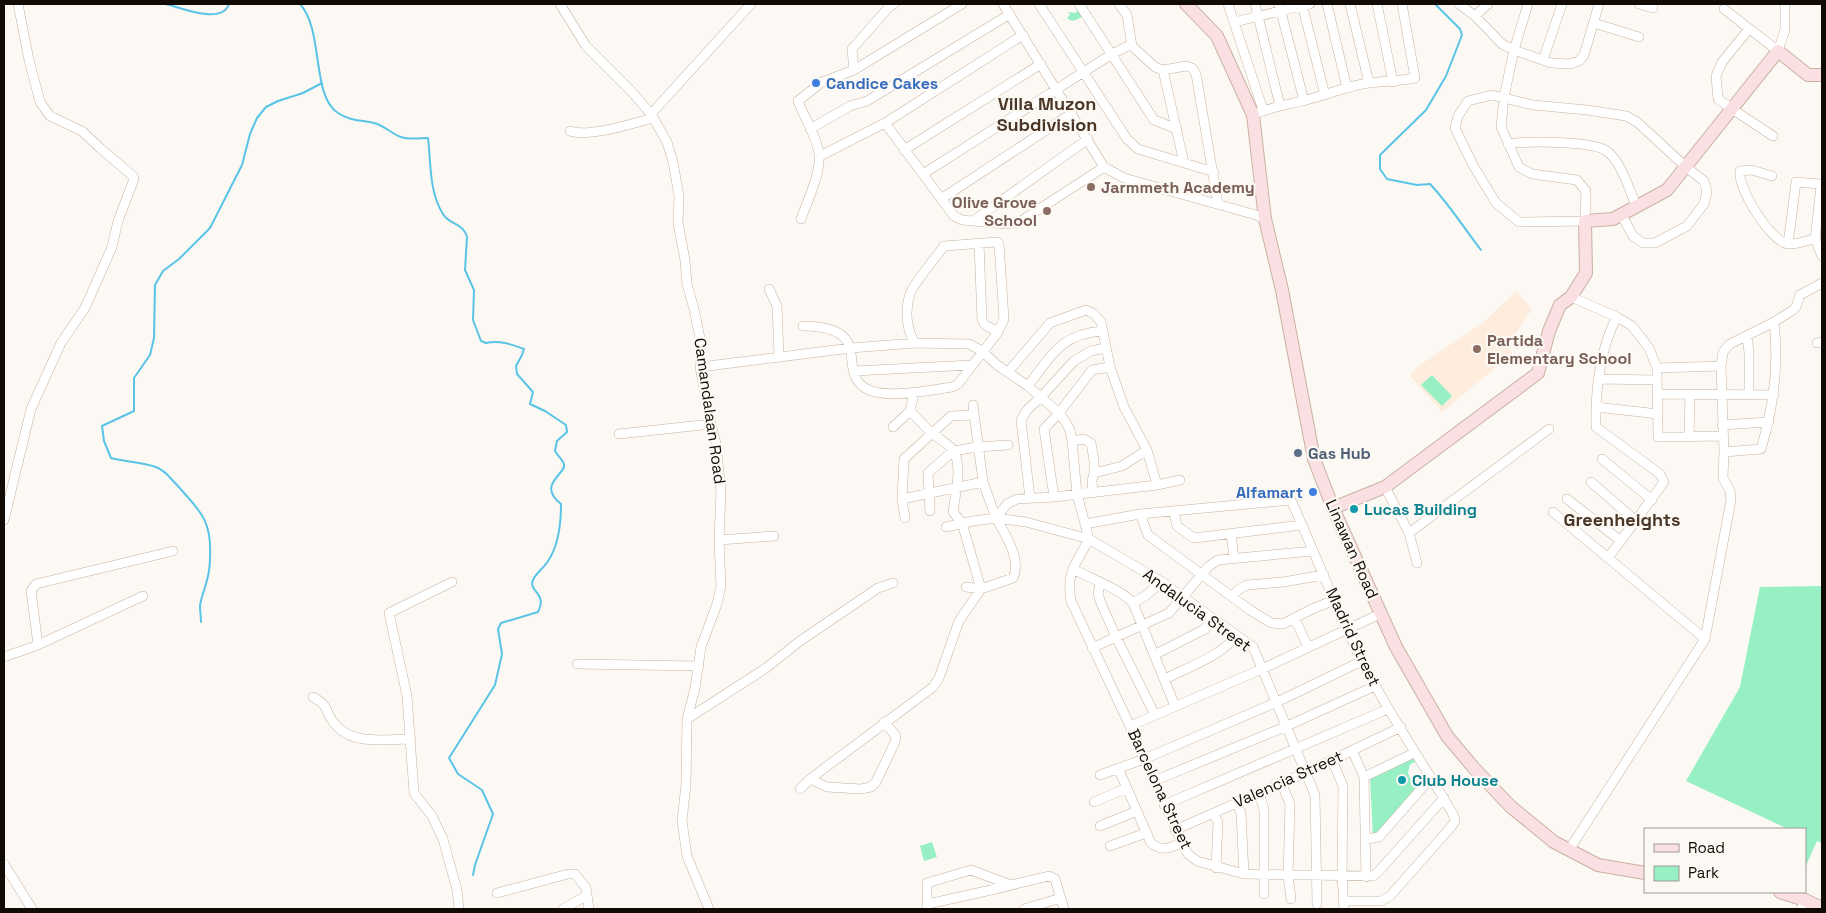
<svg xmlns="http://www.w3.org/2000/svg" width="1826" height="913" font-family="'Space Grotesk',sans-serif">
	<rect width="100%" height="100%" fill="#fcf8f4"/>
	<path fill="#feecdd" d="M1516,291l16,18 -23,35 3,10 -70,58 -32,-36 7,-9 67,-45z"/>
	<path fill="#97f0c4" d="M1079,5l3,5v9v-2c-6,3 -10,6 -15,1l3,-3 -2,-3 8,1z
		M1432,375l20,21 -10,10 -21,-21z
		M1822,586v257l-5,-2 -12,27v-39h-17l-102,-48 54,-94 20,-100z
		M1417,753l4,5 -11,7 -2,8 2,5 6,3 10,-5 6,-1 -59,63 -3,-61z
		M932,842l5,15 -13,4 -4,-15z"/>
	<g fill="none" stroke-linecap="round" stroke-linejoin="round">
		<path stroke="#59c4e6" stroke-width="2" d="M166,4c15,4 56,21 63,0
			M300,4c24,26 11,92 38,109 12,8 23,7 36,10 11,3 18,11 27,14 9,3 19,1 27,1 3,25 1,54 15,76 6,11 21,9 24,23l-2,33 9,20 -1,30 8,21 5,2c13,-3 25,1 38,6l-2,6 -6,11 1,8 16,18 -3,12 15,7 21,14 1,7 -10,9 -2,10c2,4 8,9 9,13 3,10 -28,20 -3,40 0,19 -2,41 -13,57 -4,7 -12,12 -15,19 -5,12 15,13 5,32l-37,11 -3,6 4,25 -7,31 -46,73 9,16 24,16 11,24 -18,51 -2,10
			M1435,4l25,25 2,6 -16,41 -20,34 -46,45v14l7,10 30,6 13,-1c19,20 34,44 51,66
			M201,622c0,-5 -1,-11 -1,-16 1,-9 5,-17 7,-26 2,-7 3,-15 3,-23 2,-38 -11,-47 -34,-73 -7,-7 -10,-13 -20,-17 -15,-5 -30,-5 -45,-9l-7,-17 -2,-15 32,-15v-33l16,-23 4,-17 1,-53 8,-14 16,-12 31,-31 32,-63 8,-31 7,-16 9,-11 12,-6 25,-8 19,-10"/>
		<defs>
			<path id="street" d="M560,4l26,42 46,46 19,22 16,28 6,20 6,34 -1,27 7,37 2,24 7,25 7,34 -1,24 11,57 5,20 5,47 -2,49 2,46 -4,18 -16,43 -6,41 -8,31 -1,65 -4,37 5,35 22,53
				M1003,4l101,163 20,11 132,37 9,4
				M1039,4l88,135 11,10 76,23
				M1079,4l75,116 23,9
				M1119,4l8,11 5,31 23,21 8,3 23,-4 6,2 4,6 22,130
				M1228,4l35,106
				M1255,4l25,102
				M1279,4l25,97
				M1302,4l23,91
				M1327,4l20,84
				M1350,4l19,79
				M1377,4l16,78
				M1459,4l16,12 27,28 12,6 37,13 19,1 9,-3 5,-6 15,-51
				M1528,4l-14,46 -10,47 -3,30 18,40 13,7 45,6 9,11 -1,30 -66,1 -23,-19 -23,-38 -18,-37 3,-12 10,-15 24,-6 41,10 54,5 39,6 11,6 49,45 18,14 3,11 -3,12 -17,22 -32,17h-12l-10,-7 -12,-22
				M1639,4l14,4
				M1724,9l54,42 7,-21v-26
				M1475,16l13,-12
				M1234,22l76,-18
				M1594,23l45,14
				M1749,29l-27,33 -6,14 2,23 14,10 41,27
				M1543,60l19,-56
				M854,70l-2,-21 38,-43 4,-2
				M1163,70l21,93
				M651,114l100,-110
				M1253,115c15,-7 32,-10 49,-14 22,-5 44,-15 67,-18 15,-2 31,-2 46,-5l-13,-74
				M885,123l69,93 8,4 43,4 16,-3 83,-54
				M810,129l40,-23 17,-5 143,-87
				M570,131c18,7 64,-8 83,-13
				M1508,144c19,-3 81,-3 97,6 15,8 25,41 31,56
				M904,150l137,-86
				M820,156l65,-33 138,-88
				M923,174l189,-120 16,-8h4
				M1772,176l-20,-6 -12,1c-3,17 31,71 48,73 9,1 19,-4 27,-5
				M941,199l131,-86
				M801,219c6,-17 20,-46 18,-64 -1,-16 -15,-38 -21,-54l24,-19 32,-12 108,-66
				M973,221l115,-82
				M979,243l3,77 3,5 13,7
				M1788,244l8,-62 24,2 1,2 -6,53 7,17
				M769,289l8,17 2,50
				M1571,297l46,20 15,9 17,22 8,20 1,69 65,-1
				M803,326c73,1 33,44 62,62 18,12 66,2 87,-1l6,-3 40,-52 6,-13 -5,-75 -2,-2 -53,4c-6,9 -32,39 -34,48 -5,15 -4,36 5,49
				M1747,336l2,17v41
				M1817,343l5,-1
				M700,367l151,-19 64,-5 54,1 13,7 15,14 31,21 31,27 6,8 5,9 2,11 5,53 12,45c-13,26 -23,31 -18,62l59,125 52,117 6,11 9,7 47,13 129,2 6,-5 65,-73
				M1657,368l64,-2
				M854,371l118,-6
				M1008,372l42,-49 36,-13 8,4 7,8 9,45 14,40 23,43 10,35
				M1599,379l58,1
				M1028,386c24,-31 32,-52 75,-55
				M1658,394l116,1
				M973,405l10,77 13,36
				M1596,407l62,7
				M1722,425l47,-3
				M893,427l17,-16
				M619,434l92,-10
				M1689,437l1,-42
				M1072,441l11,-2 8,4 3,17v13
				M1724,452l37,-3c13,-42 18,-83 13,-127
				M1602,459l50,41
				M1591,482l45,39
				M1385,487l24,46 8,30
				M1093,493l-1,-12 2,-8 28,-7 25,-16
				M1054,497l-10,-68 15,-16 33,-43 18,-3
				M1030,498l-9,-78 6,-10 14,-13 33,-36 17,-10 14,-3
				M902,499l81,-17
				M1567,499l54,42
				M930,511l-2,-38 25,-22 24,-4 31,-2
				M1174,512l3,14 17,12 108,-13
				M1553,512l152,127
				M1140,514l8,21 102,75 21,13 12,1 29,-15 20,-8 4,2
				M905,518l-3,-19 2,-40 47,-43 23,-1
				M4,520l27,-111 30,-66 24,-35 27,-61 6,-26 16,-42 -1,-3 -32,-27 -19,-18 -32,-15 -10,-14 -11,-42 -11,-56
				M1085,524l55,-10 151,-14c24,53 45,109 71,161 27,54 62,103 92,155l1,5 -4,6 -61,69 -9,5h-37
				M946,527l27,-6 23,-3 30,4 63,17 73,43 91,65 62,148 2,109
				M1231,533l3,25
				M1409,533l140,-104
				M719,540l55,-4
				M1608,558l56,-76 -4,-8 -64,-47c-1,-34 4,-80 21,-110
				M1073,569c16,9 48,20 60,34l42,103
				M452,582l-63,31 18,83 7,97 18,23 11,23 14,51 2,19
				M1100,583l-2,11 3,9 15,34 39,78
				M966,587l15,2 32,-11c9,-18 -8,-44 -17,-60l11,-14 10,-5 37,-2 103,-12 23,-5
				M1232,597l6,-7 9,-5 36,-3 41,-7
				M1133,603l12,-7 17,-14
				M1295,619l13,28
				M38,645l-7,-54 5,-7 137,-33
				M1092,648l77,-35 40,-47 9,-6 95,-9
				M1154,655l51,-26 7,-11
				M4,657l34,-12 105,-49
				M577,664l122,2
				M1165,679c21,-11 59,-24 71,-44
				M313,697c17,9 11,14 21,26 17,23 53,16 77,16
				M687,719l79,-51 34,-27 78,-53 15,-5
				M1130,726l132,-57 118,-55
				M1352,750l12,27 2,100
				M1332,760l11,26 -1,89 2,34
				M1118,768l33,75c11,9 19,5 31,0
				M1100,775l44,-16 133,-57 85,-41
				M1364,777l50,-24
				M810,779l17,8 34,2 10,-2 5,-5 19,-40 1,-6 -12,-14
				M1154,781l133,-55 88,-40
				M1281,782l9,22 -2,72 3,23
				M800,789l10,-10 123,-92 6,-9 20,-57 22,-32 -19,-66 -9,-11c2,-17 10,-46 0,-62 -5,-7 -15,-11 -21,-17 -8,-7 -15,-15 -22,-22l4,-18
				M1259,792l5,18v84
				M1094,802l33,-14
				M1236,802l5,11 3,61
				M1164,805l224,-96
				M1213,813l5,9 -2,46
				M1100,826l37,-15
				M1175,830l132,-58 94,-45
				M1366,839l13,-2 50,-57 1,-4
				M1110,846l36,-13
				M1569,850l136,-211 26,-139 -1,-9 -7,-13 1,-26 -3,-86 2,-14 7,-8 44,-22 19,-12 3,-3 4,-12 22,-12
				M4,864l28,45
				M497,893l71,-19h7l11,14 3,21
				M928,904l63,-14 58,-14 6,3 9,30
				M563,909l23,-13
				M927,909v-26l44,-13 40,15
				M1024,909l37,-11
				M1801,909l4,-9"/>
			<path id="secondary" d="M1186,4l31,32 36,79 12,104 17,71 32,169 19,49 63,139 51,89 26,31 37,39 44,36 44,23 47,8
				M1333,508l52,-21 153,-114 11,-42 11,-26 11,-8 15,-24 -1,-52 28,-2 54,-29 111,-139 30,24h14
				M1780,892l25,8 17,8"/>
		</defs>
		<use href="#street" stroke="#c8b29f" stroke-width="10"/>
		<use href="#secondary" stroke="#c8b29f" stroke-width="14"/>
		<use href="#street" stroke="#fff" stroke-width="9"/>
		<use href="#secondary" stroke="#fbe0e3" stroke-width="12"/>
	</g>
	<g fill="#3f7fe0" stroke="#fcf8f4" stroke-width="2">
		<circle cx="816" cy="83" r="5"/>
		<circle cx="1313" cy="492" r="5"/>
	</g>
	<g fill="#8d6e63" stroke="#fcf8f4" stroke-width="2">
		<circle cx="1091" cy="187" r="5"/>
		<circle cx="1047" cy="211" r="5"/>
		<circle cx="1477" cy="349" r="5"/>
	</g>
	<circle fill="#5c6f8a" stroke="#fcf8f4" stroke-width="2" cx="1298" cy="453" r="5"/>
	<g fill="#0f9aa8" stroke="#fcf8f4" stroke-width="2">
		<circle cx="1354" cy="509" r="5"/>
		<circle cx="1402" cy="780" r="5"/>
	</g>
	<g text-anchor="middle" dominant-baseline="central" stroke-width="4.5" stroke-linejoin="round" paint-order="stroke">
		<g font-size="16" font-weight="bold" fill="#366cbe" stroke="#fcf8f4" text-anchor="start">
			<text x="826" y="83">Candice Cakes</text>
			<text x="1303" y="492" text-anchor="end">Alfamart</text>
		</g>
		<g font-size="16" font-weight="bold" fill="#785e54" stroke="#fcf8f4" text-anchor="start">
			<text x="1101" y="187">Jarmmeth Academy</text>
			<text x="1037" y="202" text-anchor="end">Olive Grove<tspan x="1037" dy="18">School</tspan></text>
			<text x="1487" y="340">Partida<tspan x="1487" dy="18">Elementary School</tspan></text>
		</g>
		<g font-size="16" fill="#120b05" stroke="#fcf8f4">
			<text transform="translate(710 411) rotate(82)">Camandalaan Road</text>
			<text transform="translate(1352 549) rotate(66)">Linawan Road</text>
			<text transform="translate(1197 610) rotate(36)">Andalucia Street</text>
			<text transform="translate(1353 637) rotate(65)">Madrid Street</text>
			<text transform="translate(1288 779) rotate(-24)">Valencia Street</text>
			<text transform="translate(1160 789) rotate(65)">Barcelona Street</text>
		</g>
		<g font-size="16" font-weight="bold" fill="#4e5e75" stroke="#fcf8f4" text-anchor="start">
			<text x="1308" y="453">Gas Hub</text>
		</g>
		<g font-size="16" font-weight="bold" fill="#0d838f" stroke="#fcf8f4" text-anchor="start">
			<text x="1364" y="509">Lucas Building</text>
			<text x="1412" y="780">Club House</text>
		</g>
		<g font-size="18" font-weight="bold" fill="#493626" stroke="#fcf8f4">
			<text x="1047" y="103">Villa Muzon<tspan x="1047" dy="21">Subdivision</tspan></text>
			<text x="1622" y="519">Greenheights</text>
		</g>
	</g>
	<rect width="1826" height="913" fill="none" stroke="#120b05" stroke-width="10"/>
	<rect x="1644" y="828" width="162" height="65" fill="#fcf8f4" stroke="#9e9994"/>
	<rect x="1654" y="844" width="25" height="8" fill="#fbe0e3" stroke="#9e9994"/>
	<text x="1688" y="853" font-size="15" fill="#120b05">Road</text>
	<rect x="1654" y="866" width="25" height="15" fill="#97f0c4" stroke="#9e9994"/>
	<text x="1688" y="878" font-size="15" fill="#120b05">Park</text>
</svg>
